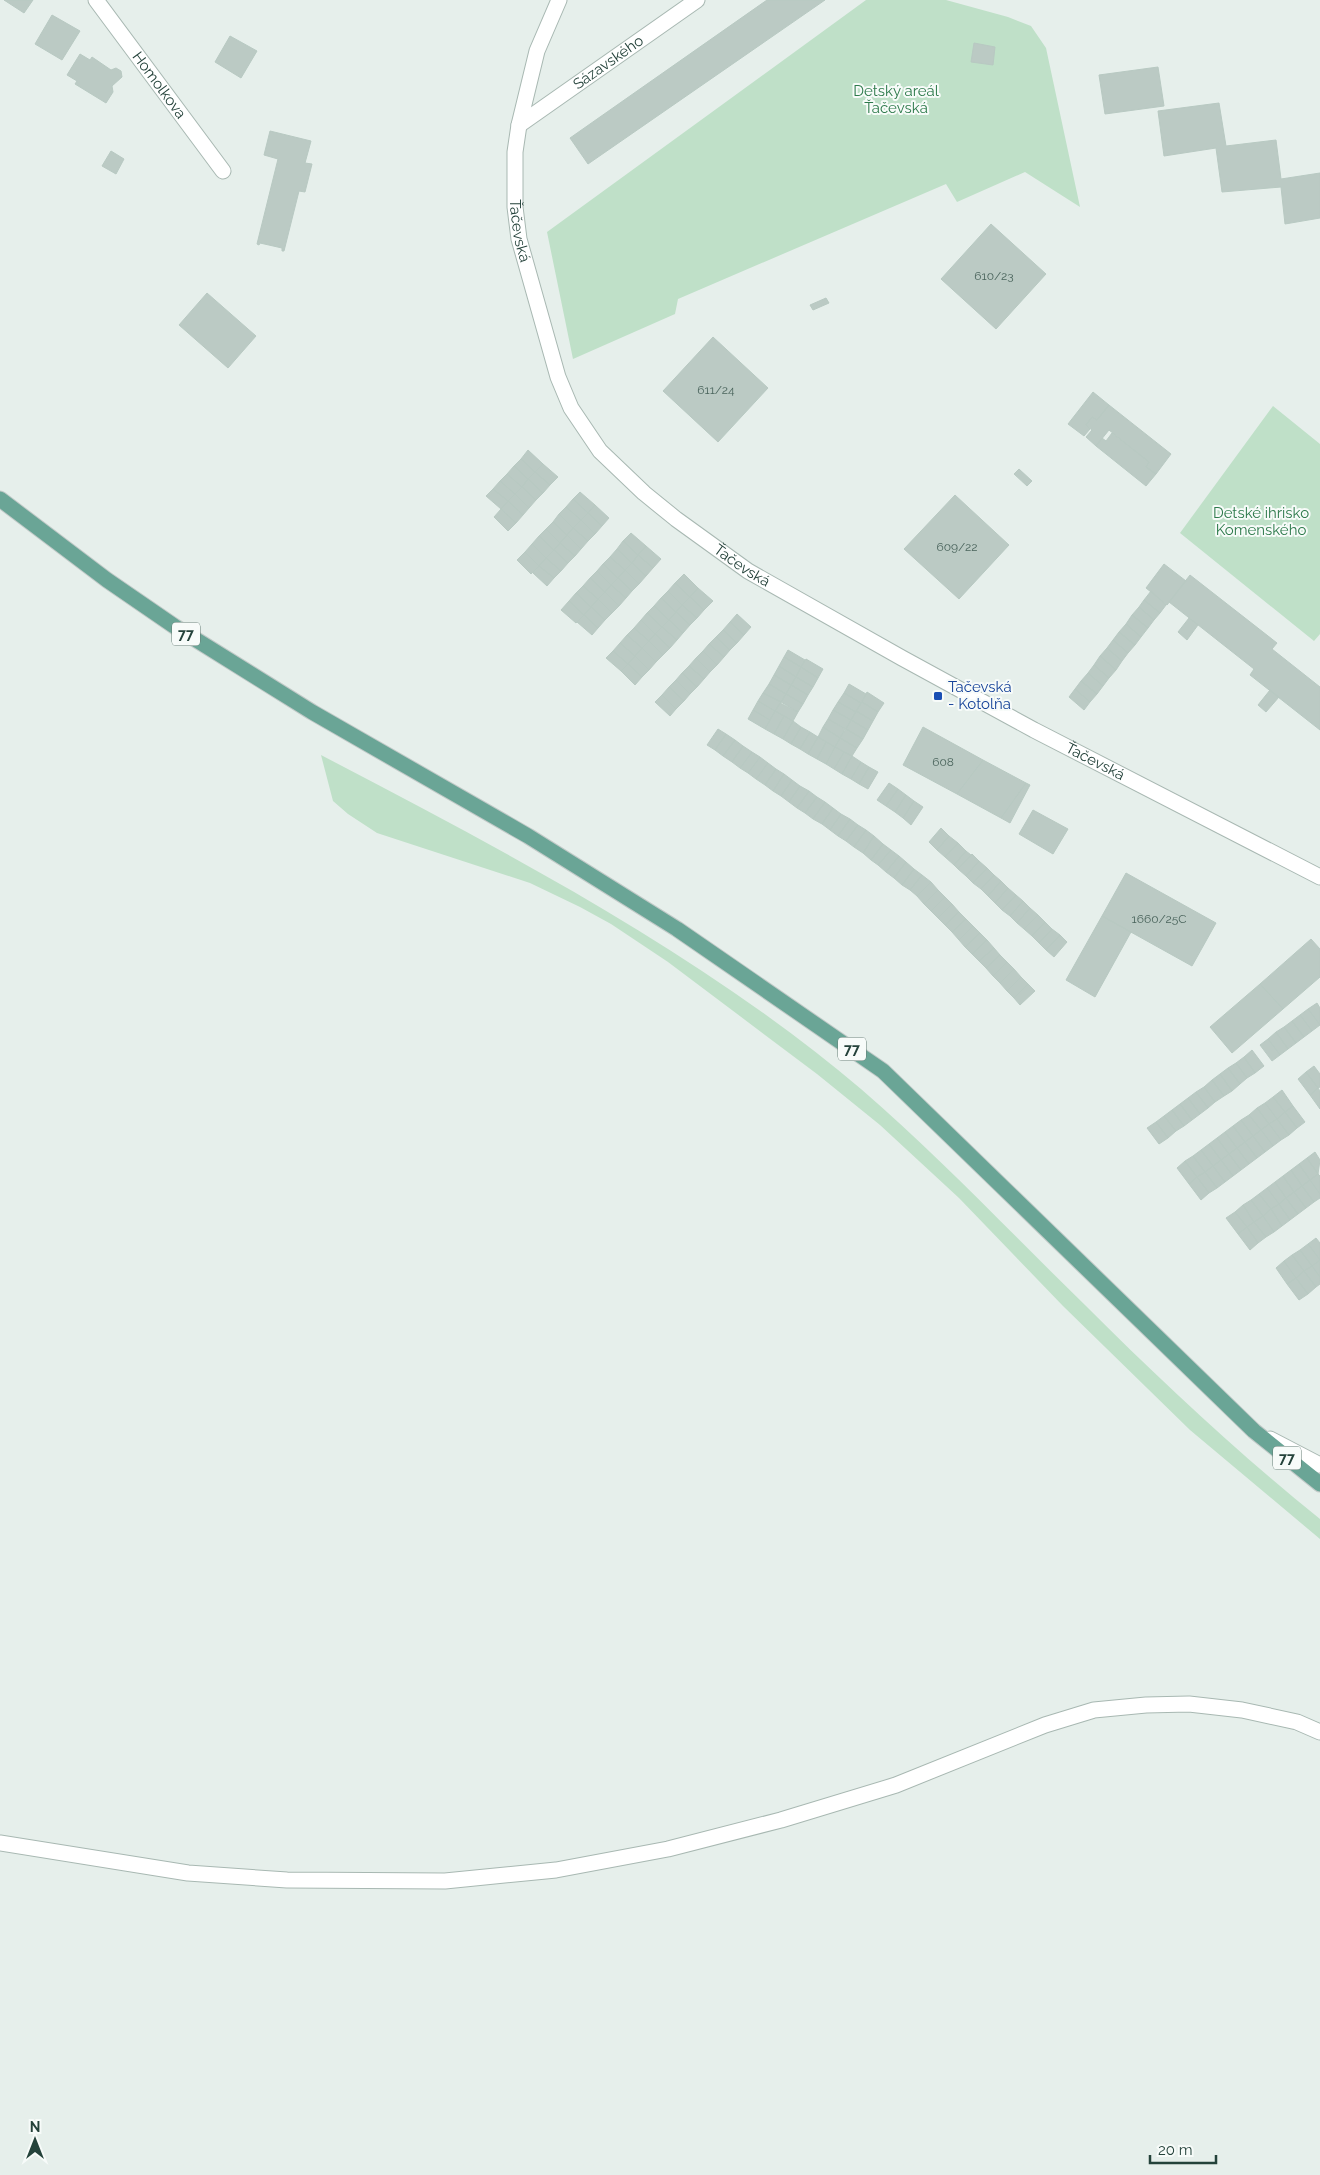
<svg xmlns="http://www.w3.org/2000/svg" width="1320" height="2175" font-family="Raleway,sans-serif">
	<rect width="100%" height="100%" fill="#e6efeb"/>
	<path fill="#bfe0c8" d="M866,0h80l62,17 23,9 15,22 34,159 -55,-35 -68,30 -11,-18 -268,115 -3,15 -102,45 -26,-127z
		M1273,406l47,38v190l-6,7 -134,-108z
		M321,755c187,98 378,197 540,334 79,68 150,144 224,216 75,75 153,148 235,214v20l-130,-109 -127,-124 -104,-108 -79,-73 -63,-51 -149,-112 -57,-38 -31,-17 -50,-24 -153,-50 -29,-19 -15,-13z"/>
	<path fill="#bbcac4" stroke="#b8c9c2" d="M4,0h29l-9,13z
		M767,0h58l-237,164 -18,-26z
		M52,15l28,16 -18,29 -27,-16z
		M230,36l27,15 -16,27 -26,-16z
		M974,43l21,4 -2,18 -22,-3z
		M80,54l10,6 2,-3 19,13 5,-2 5,3 1,6 -10,9 1,6 -7,11 -31,-19 2,-3 -10,-6z
		M1158,67l6,39 -59,8 -6,-39z
		M1219,103l7,43 50,-6 5,39 39,-6v45l-35,6 -4,-37 -59,5 -6,-44 -52,8 -6,-45z
		M270,131l41,10 -6,22 7,1 -7,28 -6,-1 -15,60h-2v-3l-22,-5 -1,2 -2,-1 21,-85 -14,-4z
		M111,151l13,8 -8,15 -14,-8z
		M991,224l55,50 -50,55 -55,-50z
		M207,293l49,43 -28,32 -49,-43z
		M826,298l3,5 -16,7 -3,-5z
		M713,337l55,51 -50,54 -55,-51z
		M1093,392l16,13 -12,15 -5,-3 -6,8 4,4 -6,7 -16,-12z
		M1109,405l62,49 -15,20 -10,-7 3,-5 -40,-32 -13,16 -10,-9 6,-7 -6,-5 6,-8 5,3z
		M1112,433l37,29 -3,5 10,7 -10,12 -50,-40 6,-8 4,3z
		M528,450l15,14 -8,8 -14,-13z
		M521,459l14,13 -7,7 -14,-13z
		M543,464l15,13 -8,8 -15,-13z
		M514,466l14,13 -6,8 -15,-13z
		M1019,469l13,12 -5,5 -13,-12z
		M535,472l15,13 -7,8 -15,-14z
		M507,474l15,13 -7,7 -15,-13z
		M528,479l15,14 -7,7 -14,-13z
		M500,481l15,13 -7,7 -15,-12z
		M522,487l14,13 -7,8 -14,-14z
		M493,489l15,12 -7,8 -15,-13z
		M580,492l15,13 -7,8 -15,-14z
		M515,494l14,14 -6,7 -15,-14z
		M955,495l54,50 -50,54 -55,-50z
		M573,499l15,14 -7,7 -15,-13z
		M508,501l15,14 -7,8 -15,-14z
		M595,505l14,13 -7,8 -14,-13z
		M566,507l15,13 -8,8 -14,-14z
		M501,509l15,14 -8,8 -14,-14z
		M588,513l14,13 -7,8 -14,-14z
		M559,514l14,14 -6,7 -14,-13z
		M581,520l14,14 -7,7 -15,-13z
		M553,522l14,13 -7,8 -14,-14z
		M573,528l15,13 -7,8 -14,-14z
		M546,529l14,14 -6,7 -15,-14z
		M631,533l15,13 -8,9 -15,-14z
		M567,535l14,14 -6,7 -15,-13z
		M539,536l15,14 -8,8 -14,-14z
		M623,541l15,14 -6,8 -15,-14z
		M560,543l15,13 -7,7 -14,-13z
		M532,544l14,14 -7,8 -14,-14z
		M646,546l15,13 -8,9 -15,-13z
		M617,549l15,14 -7,7 -15,-13z
		M554,550l14,13 -7,8 -15,-13z
		M525,552l14,14 -8,8 -14,-14z
		M638,555l15,13 -7,8 -14,-13z
		M610,557l15,13 -7,8 -15,-14z
		M546,558l15,13 -7,7 -15,-12z
		M632,563l14,13 -7,8 -14,-14z
		M603,564l15,14 -7,7 -14,-14z
		M1164,564l22,17 -19,24 -21,-17z
		M539,566l15,12 -7,8 -14,-13z
		M625,570l14,14 -7,7 -14,-13z
		M597,571l14,14 -6,7 -15,-14z
		M684,574l14,14 -8,9 -15,-14z
		M1190,575l87,68 -5,6 48,38v43l-70,-55 4,-6 -85,-67z
		M590,578l15,14 -7,7 -15,-13z
		M618,578l14,13 -6,7 -15,-13z
		M675,583l15,14 -8,8 -14,-14z
		M611,585l15,13 -7,8 -14,-14z
		M583,586l15,13 -7,8 -15,-14z
		M698,588l15,13 -9,9 -14,-13z
		M668,591l14,14 -6,7 -15,-14z
		M1151,591l15,14 -6,8 -16,-13z
		M605,592l14,14 -7,7 -14,-14z
		M576,593l15,14 -7,8 -15,-14z
		M690,597l14,13 -7,8 -15,-13z
		M661,598l15,14 -7,8 -15,-14z
		M598,599l14,14 -7,7 -14,-13z
		M1144,600l16,13 -6,7 -15,-13z
		M569,601l15,14 -8,8 -15,-13z
		M682,605l15,13 -7,7 -14,-13z
		M654,606l15,14 -7,7 -15,-14z
		M591,607l14,13 -7,8 -14,-13z
		M1139,607l15,13 -6,8 -16,-13z
		M676,612l14,13 -7,8 -14,-13z
		M647,613l15,14 -7,7 -14,-14z
		M737,614l14,13 -7,8 -14,-13z
		M584,615l14,13 -6,7 -15,-13z
		M1132,615l16,13 -7,9 -15,-13z
		M1189,618l9,7 -11,15 -9,-8z
		M641,620l14,14 -6,7 -15,-13z
		M669,620l14,13 -6,7 -15,-13z
		M730,622l14,13 -7,8 -14,-13z
		M1126,624l15,13 -6,8 -16,-13z
		M662,627l15,13 -7,8 -15,-14z
		M634,628l15,13 -7,7 -15,-13z
		M723,630l14,13 -7,7 -14,-13z
		M1119,632l16,13 -7,8 -15,-13z
		M655,634l15,14 -7,7 -14,-14z
		M627,635l15,13 -7,8 -15,-13z
		M716,637l14,13 -6,7 -15,-13z
		M1113,640l15,13 -6,8 -15,-13z
		M649,641l14,14 -7,7 -14,-14z
		M620,643l15,13 -7,8 -15,-13z
		M709,644l15,13 -7,8 -14,-14z
		M642,648l14,14 -7,8 -14,-14z
		M1107,648l15,13 -6,9 -16,-14z
		M788,650l17,10 -4,7 -17,-10z
		M613,651l15,13 -7,7 -15,-13z
		M703,651l14,14 -7,7 -14,-14z
		M635,656l14,14 -7,7 -14,-13z
		M1100,656l16,14 -7,8 -15,-13z
		M784,657l17,10 -5,10 -17,-11z
		M696,658l14,14 -6,7 -15,-13z
		M806,659l17,10 -5,9 -17,-11z
		M628,664l14,13 -7,8 -14,-14z
		M1094,665l15,13 -6,8 -15,-13z
		M689,666l15,13 -7,8 -15,-14z
		M779,666l17,11 -5,8 -17,-10z
		M801,667l17,11 -5,9 -17,-10z
		M682,673l15,14 -7,7 -14,-14z
		M1088,673l15,13 -6,8 -16,-13z
		M774,675l17,10 -5,9 -17,-10z
		M796,677l17,10 -5,8 -17,-10z
		M676,680l14,14 -6,7 -15,-14z
		M1081,681l16,13 -7,8 -15,-13z
		M769,684l17,10 -5,8 -18,-9z
		M849,684l17,10 -5,9 -17,-10z
		M791,685l17,10 -5,9 -17,-10z
		M669,687l15,14 -8,8 -14,-14z
		M1075,689l15,13 -6,8 -15,-13z
		M1270,690l9,7 -13,15 -8,-7z
		M867,692l17,11 -6,9 -16,-10z
		M763,693l18,9 -6,9 -17,-10z
		M844,693l17,10 -5,9 -18,-10z
		M786,694l17,10 -5,8 -17,-10z
		M662,695l14,14 -6,7 -15,-14z
		M758,701l17,10 -5,9 -17,-10z
		M838,702l18,10 -5,8 -18,-10z
		M862,702l16,10 -5,9 -17,-10z
		M780,703l18,9 -5,9 -18,-10z
		M753,710l17,10 -5,9 -17,-10z
		M833,710l18,10 -5,9 -18,-10z
		M775,711l9,5 -10,18 -9,-5z
		M856,711l17,10 -5,9 -17,-10z
		M784,716l9,5 -10,18 -9,-5z
		M828,719l17,10 -5,9 -17,-11z
		M851,720l17,10 -5,9 -17,-10z
		M793,721l8,6 -10,17 -8,-5z
		M801,727l9,5 -10,17 -9,-5z
		M823,727l17,11 -5,9 -17,-10z
		M923,727l60,33 -26,34 -54,-29z
		M718,729l8,5 -11,16 -8,-5z
		M846,729l17,10 -6,9 -17,-10z
		M810,732l8,5 -10,17 -8,-5z
		M726,734l9,6 -12,16 -8,-6z
		M818,737l8,5 -9,17 -9,-5z
		M840,738l17,10 -5,8 -17,-9z
		M735,740l8,6 -11,16 -9,-6z
		M826,742l9,5 -9,17 -9,-5z
		M743,746l9,6 -12,16 -8,-6z
		M835,747l9,5 -10,17 -8,-5z
		M752,752l8,5 -12,16 -8,-5z
		M844,752l8,4 -10,18 -8,-5z
		M852,756l9,6 -10,17 -9,-5z
		M760,757l8,6 -12,16 -8,-6z
		M983,760l43,23 -25,35 -44,-24z
		M861,762l8,5 -10,17 -8,-5z
		M768,763l8,6 -11,16 -9,-6z
		M869,767l9,5 -10,17 -9,-5z
		M776,769l8,5 -11,17 -8,-6z
		M784,774l8,6 -11,16 -8,-5z
		M792,780l8,6 -11,16 -8,-6z
		M889,783l9,6 -12,17 -9,-6z
		M1026,783l4,2 -20,38 -9,-5z
		M800,786l9,5 -12,17 -8,-6z
		M898,789l8,6 -11,17 -9,-6z
		M809,791l8,6 -12,16 -8,-5z
		M906,795l8,6 -11,17 -8,-6z
		M817,797l8,5 -12,17 -8,-6z
		M914,801l9,6 -12,18 -8,-7z
		M825,802l8,6 -11,16 -9,-5z
		M833,808l8,6 -11,16 -8,-6z
		M1033,810l35,19 -15,25 -34,-20z
		M841,814l9,5 -12,17 -8,-6z
		M850,819l8,6 -12,16 -8,-5z
		M858,825l8,5 -12,17 -8,-6z
		M941,828l8,8 -12,14 -8,-8z
		M866,830l8,6 -11,17 -9,-6z
		M874,836l9,8 -12,16 -8,-7z
		M949,836l9,7 -13,14 -8,-7z
		M958,843l8,8 -12,14 -9,-8z
		M883,844l8,6 -13,15 -7,-5z
		M891,850l8,6 -13,16 -8,-7z
		M966,851l5,4 -13,14 -4,-4z
		M972,854l7,7 -13,15 -8,-7z
		M899,856l7,6 -12,16 -8,-6z
		M979,861l8,7 -14,15 -7,-7z
		M906,862l8,7 -12,16 -8,-7z
		M987,868l7,7 -13,14 -8,-6z
		M914,869l8,6 -12,15 -8,-5z
		M1126,873l90,50 -24,43 -90,-50z
		M922,875l9,7 -14,14 -7,-6z
		M994,875l7,6 -13,15 -7,-7z
		M1001,881l7,7 -13,15 -7,-7z
		M931,882l7,8 -14,14 -7,-8z
		M1008,888l8,7 -14,15 -7,-7z
		M938,890l7,7 -14,14 -7,-7z
		M1016,895l7,6 -13,15 -8,-6z
		M945,897l7,7 -14,14 -7,-7z
		M1023,901l7,7 -13,15 -7,-7z
		M952,904l7,8 -14,13 -7,-7z
		M1030,908l8,7 -14,14 -7,-6z
		M959,912l7,7 -14,13 -7,-7z
		M1038,915l7,7 -13,14 -8,-7z
		M1102,916l29,16 -36,65 -29,-17z
		M966,919l7,7 -14,14 -7,-8z
		M1045,922l7,7 -13,14 -7,-7z
		M973,926l7,7 -15,14 -6,-7z
		M1052,929l8,6 -14,15 -7,-7z
		M980,933l7,7 -15,14 -7,-7z
		M1060,935l7,7 -13,15 -8,-7z
		M1311,939l9,10v28l-37,32 -23,-25z
		M987,940l7,8 -15,13 -7,-7z
		M994,948l6,7 -14,13 -7,-7z
		M1000,955l7,7 -14,14 -7,-8z
		M1007,962l7,7 -14,14 -7,-7z
		M1014,969l7,8 -14,14 -7,-8z
		M1021,977l7,7 -14,14 -7,-7z
		M1028,984l7,7 -15,14 -6,-7z
		M1260,984l23,25 -51,44 -22,-26z
		M1317,1003l3,5v17l-12,-16z
		M1308,1009l12,16 -8,6 -12,-16z
		M1300,1015l12,16 -8,6 -12,-16z
		M1292,1021l12,16 -8,6 -12,-16z
		M1284,1027l12,16 -8,6 -12,-17z
		M1276,1032l12,17 -8,6 -12,-16z
		M1268,1039l12,16 -8,6 -12,-16z
		M1252,1050l12,16 -9,7 -11,-16z
		M1244,1057l11,16 -8,5 -11,-15z
		M1236,1063l11,15 -7,6 -12,-16z
		M1314,1066l6,8v13l-2,1 -12,-16z
		M1228,1068l12,16 -8,7 -12,-17z
		M1306,1072l12,16 -8,7 -12,-16z
		M1220,1074l12,17 -8,5 -12,-16z
		M1212,1080l12,16 -9,6 -11,-15z
		M1204,1087l11,15 -7,6 -12,-16z
		M1318,1088l2,3v18l-10,-14z
		M1282,1090l11,16 -8,6 -12,-15z
		M1196,1092l12,16 -8,6 -12,-16z
		M1273,1097l12,15 -8,7 -12,-16z
		M1188,1098l12,16 -8,6 -12,-16z
		M1265,1103l12,16 -8,5 -12,-16z
		M1180,1104l12,16 -8,6 -12,-16z
		M1293,1106l12,16 -8,6 -12,-16z
		M1257,1108l12,16 -8,6 -12,-15z
		M1172,1110l12,16 -8,5 -12,-15z
		M1285,1112l12,16 -8,7 -12,-16z
		M1249,1115l12,15 -8,6 -12,-16z
		M1164,1116l12,15 -8,7 -12,-16z
		M1277,1119l12,16 -8,5 -12,-16z
		M1241,1120l12,16 -8,6 -12,-16z
		M1156,1122l12,16 -9,6 -12,-16z
		M1269,1124l12,16 -8,6 -12,-16z
		M1233,1126l12,16 -8,6 -12,-16z
		M1261,1130l12,16 -8,6 -12,-16z
		M1225,1132l12,16 -8,6 -12,-16z
		M1253,1136l12,16 -8,6 -12,-16z
		M1217,1138l12,16 -8,6 -12,-16z
		M1245,1142l12,16 -8,6 -12,-16z
		M1209,1144l12,16 -8,6 -12,-16z
		M1237,1148l12,16 -8,6 -12,-16z
		M1201,1150l12,16 -8,6 -12,-16z
		M1315,1152l5,8 -2,14 -11,-16z
		M1229,1154l12,16 -8,6 -12,-16z
		M1193,1156l12,16 -8,5 -12,-16z
		M1307,1158l11,16 -8,6 -11,-16z
		M1221,1160l12,16 -8,6 -12,-16z
		M1185,1161l12,16 -8,7 -12,-16z
		M1299,1164l11,16 -8,6 -11,-16z
		M1213,1166l12,16 -8,6 -12,-16z
		M1291,1170l11,16 -8,6 -11,-16z
		M1205,1172l12,16 -8,5 -12,-16z
		M1318,1174l2,2v18l-10,-14z
		M1283,1176l11,16 -8,6 -11,-16z
		M1197,1177l12,16 -8,7 -12,-16z
		M1310,1180l10,14v4l-6,4 -12,-16z
		M1275,1182l11,16 -7,6 -12,-16z
		M1302,1186l12,16 -8,6 -12,-16z
		M1267,1188l12,16 -8,5 -12,-15z
		M1294,1192l12,16 -8,6 -12,-16z
		M1259,1194l12,15 -8,7 -12,-16z
		M1286,1198l12,16 -8,6 -11,-16z
		M1251,1200l12,16 -9,6 -11,-17z
		M1279,1204l11,16 -8,6 -11,-17z
		M1243,1205l11,17 -7,5 -12,-15z
		M1271,1209l11,17 -8,6 -11,-16z
		M1235,1212l12,15 -9,7 -12,-16z
		M1263,1216l11,16 -8,5 -12,-15z
		M1254,1222l12,15 -8,6 -11,-16z
		M1247,1227l11,16 -8,7 -12,-16z
		M1316,1238l4,5v17l-12,-16z
		M1308,1244l12,16 -8,6 -12,-16z
		M1300,1250l12,16 -8,5 -12,-16z
		M1292,1255l12,16 -8,7 -12,-17z
		M1320,1260v17l-8,-11z
		M1284,1261l12,17 -9,6 -11,-16z
		M1312,1266l8,11v7l-4,3 -12,-16z
		M1304,1271l12,16 -8,7 -12,-16z
		M1296,1278l12,16 -9,6 -12,-16z"/>
	<g fill="none" stroke-linecap="round" stroke-linejoin="round">
		<defs>
			<g id="minor">
				<path id="s1" d="M96,0l127,171"/>
				<path id="s2" d="M519,125l178,-125"/>
			</g>
			<g id="tertiary">
				<path id="s3" d="M559,0l-22,51 -18,74 -4,27v55l4,32 39,138 13,31 29,43 44,42 32,26 72,52 154,87 132,72 286,147"/>
				<path d="M1270,1439l50,26"/>
				<path d="M0,1843l188,30 99,7 158,1 111,-11 112,-21 113,-29 115,-35 149,-60 49,-15 52,-5 43,-1 53,6 55,12 23,10"/>
			</g>
			<path id="primary" d="M0,499l107,81 67,46 138,86 216,124 149,93 206,142 371,360 66,53"/>
		</defs>
		<use href="#minor" stroke="#a8b8b2" stroke-width="17"/>
		<use href="#tertiary" stroke="#a8b8b2" stroke-width="17"/>
		<use href="#primary" stroke="#c2cac8" stroke-width="17"/>
		<use href="#minor" stroke="#fff" stroke-width="15"/>
		<use href="#tertiary" stroke="#fff" stroke-width="15"/>
		<use href="#primary" stroke="#6aa596" stroke-width="15"/>
	</g>
	<rect fill="#1a4fb4" stroke="#f7fbf9" stroke-width="2" x="933" y="691" width="10" height="10" rx="2.5"/>
	<g text-anchor="middle" dominant-baseline="central" stroke-width="4" stroke-linejoin="round" paint-order="stroke">
		<g font-size="12" fill="#4a645c">
			<text x="994" y="276">610/23</text>
			<text x="716" y="390">611/24</text>
			<text x="957" y="547">609/22</text>
			<text x="943" y="762">608</text>
			<text x="1159" y="919">1660/25C</text>
		</g>
		<g fill="#f7fbf9" stroke="#637a73" stroke-width="1">
			<rect x="172" y="622.5" width="28" height="23" rx="4"/>
			<rect x="838" y="1037.5" width="28" height="23" rx="4"/>
			<rect x="1273" y="1446.5" width="28" height="23" rx="4"/>
		</g>
		<g font-size="14" font-weight="bold" fill="#24423a">
			<text x="186" y="634">77</text>
			<text x="852" y="1049">77</text>
			<text x="1287" y="1458">77</text>
		</g>
		<g font-size="15" fill="#24423a" stroke="#f7fbf9">
			<text stroke="none"><textPath href="#s2" startOffset="109">Sázavského</textPath></text>
			<text stroke="none"><textPath href="#s1" startOffset="106">Homolkova</textPath></text>
			<text stroke="none"><textPath href="#s3" startOffset="238">Ťačevská</textPath></text>
			<text stroke="none"><textPath href="#s3" startOffset="658">Ťačevská</textPath></text>
			<text stroke="none"><textPath href="#s3" startOffset="1062">Ťačevská</textPath></text>
		</g>
		<g font-size="15" fill="#2d7a4b" stroke="#f7fbf9">
			<text x="896" y="91">Detský areál<tspan x="896" dy="17">Ťačevská</tspan></text>
			<text x="1261" y="513">Detské ihrisko<tspan x="1261" dy="17">Komenského</tspan></text>
		</g>
		<g font-size="15" fill="#164399" stroke="#f7fbf9" text-anchor="start">
			<text x="948" y="687">Tačevská<tspan x="948" dy="17">- Kotolňa</tspan></text>
		</g>
	</g>
	<g transform="translate(35 2140)" stroke="#f7fbf9" stroke-width="4" paint-order="stroke">
	<path d="M0-4L9 19L0 12L-9 19Z" fill="#24423a"/>
	<text y="-8" font-size="14" font-weight="bold" text-anchor="middle" fill="#24423a">N</text>
	</g>
	<path d="M1150 2155v8h66v-8" fill="none" stroke="#24423a" stroke-width="2.5"/>
	<text x="1158" y="2155" font-size="15" fill="#24423a" stroke="#f7fbf9" stroke-width="4" paint-order="stroke">20 m</text>
</svg>
